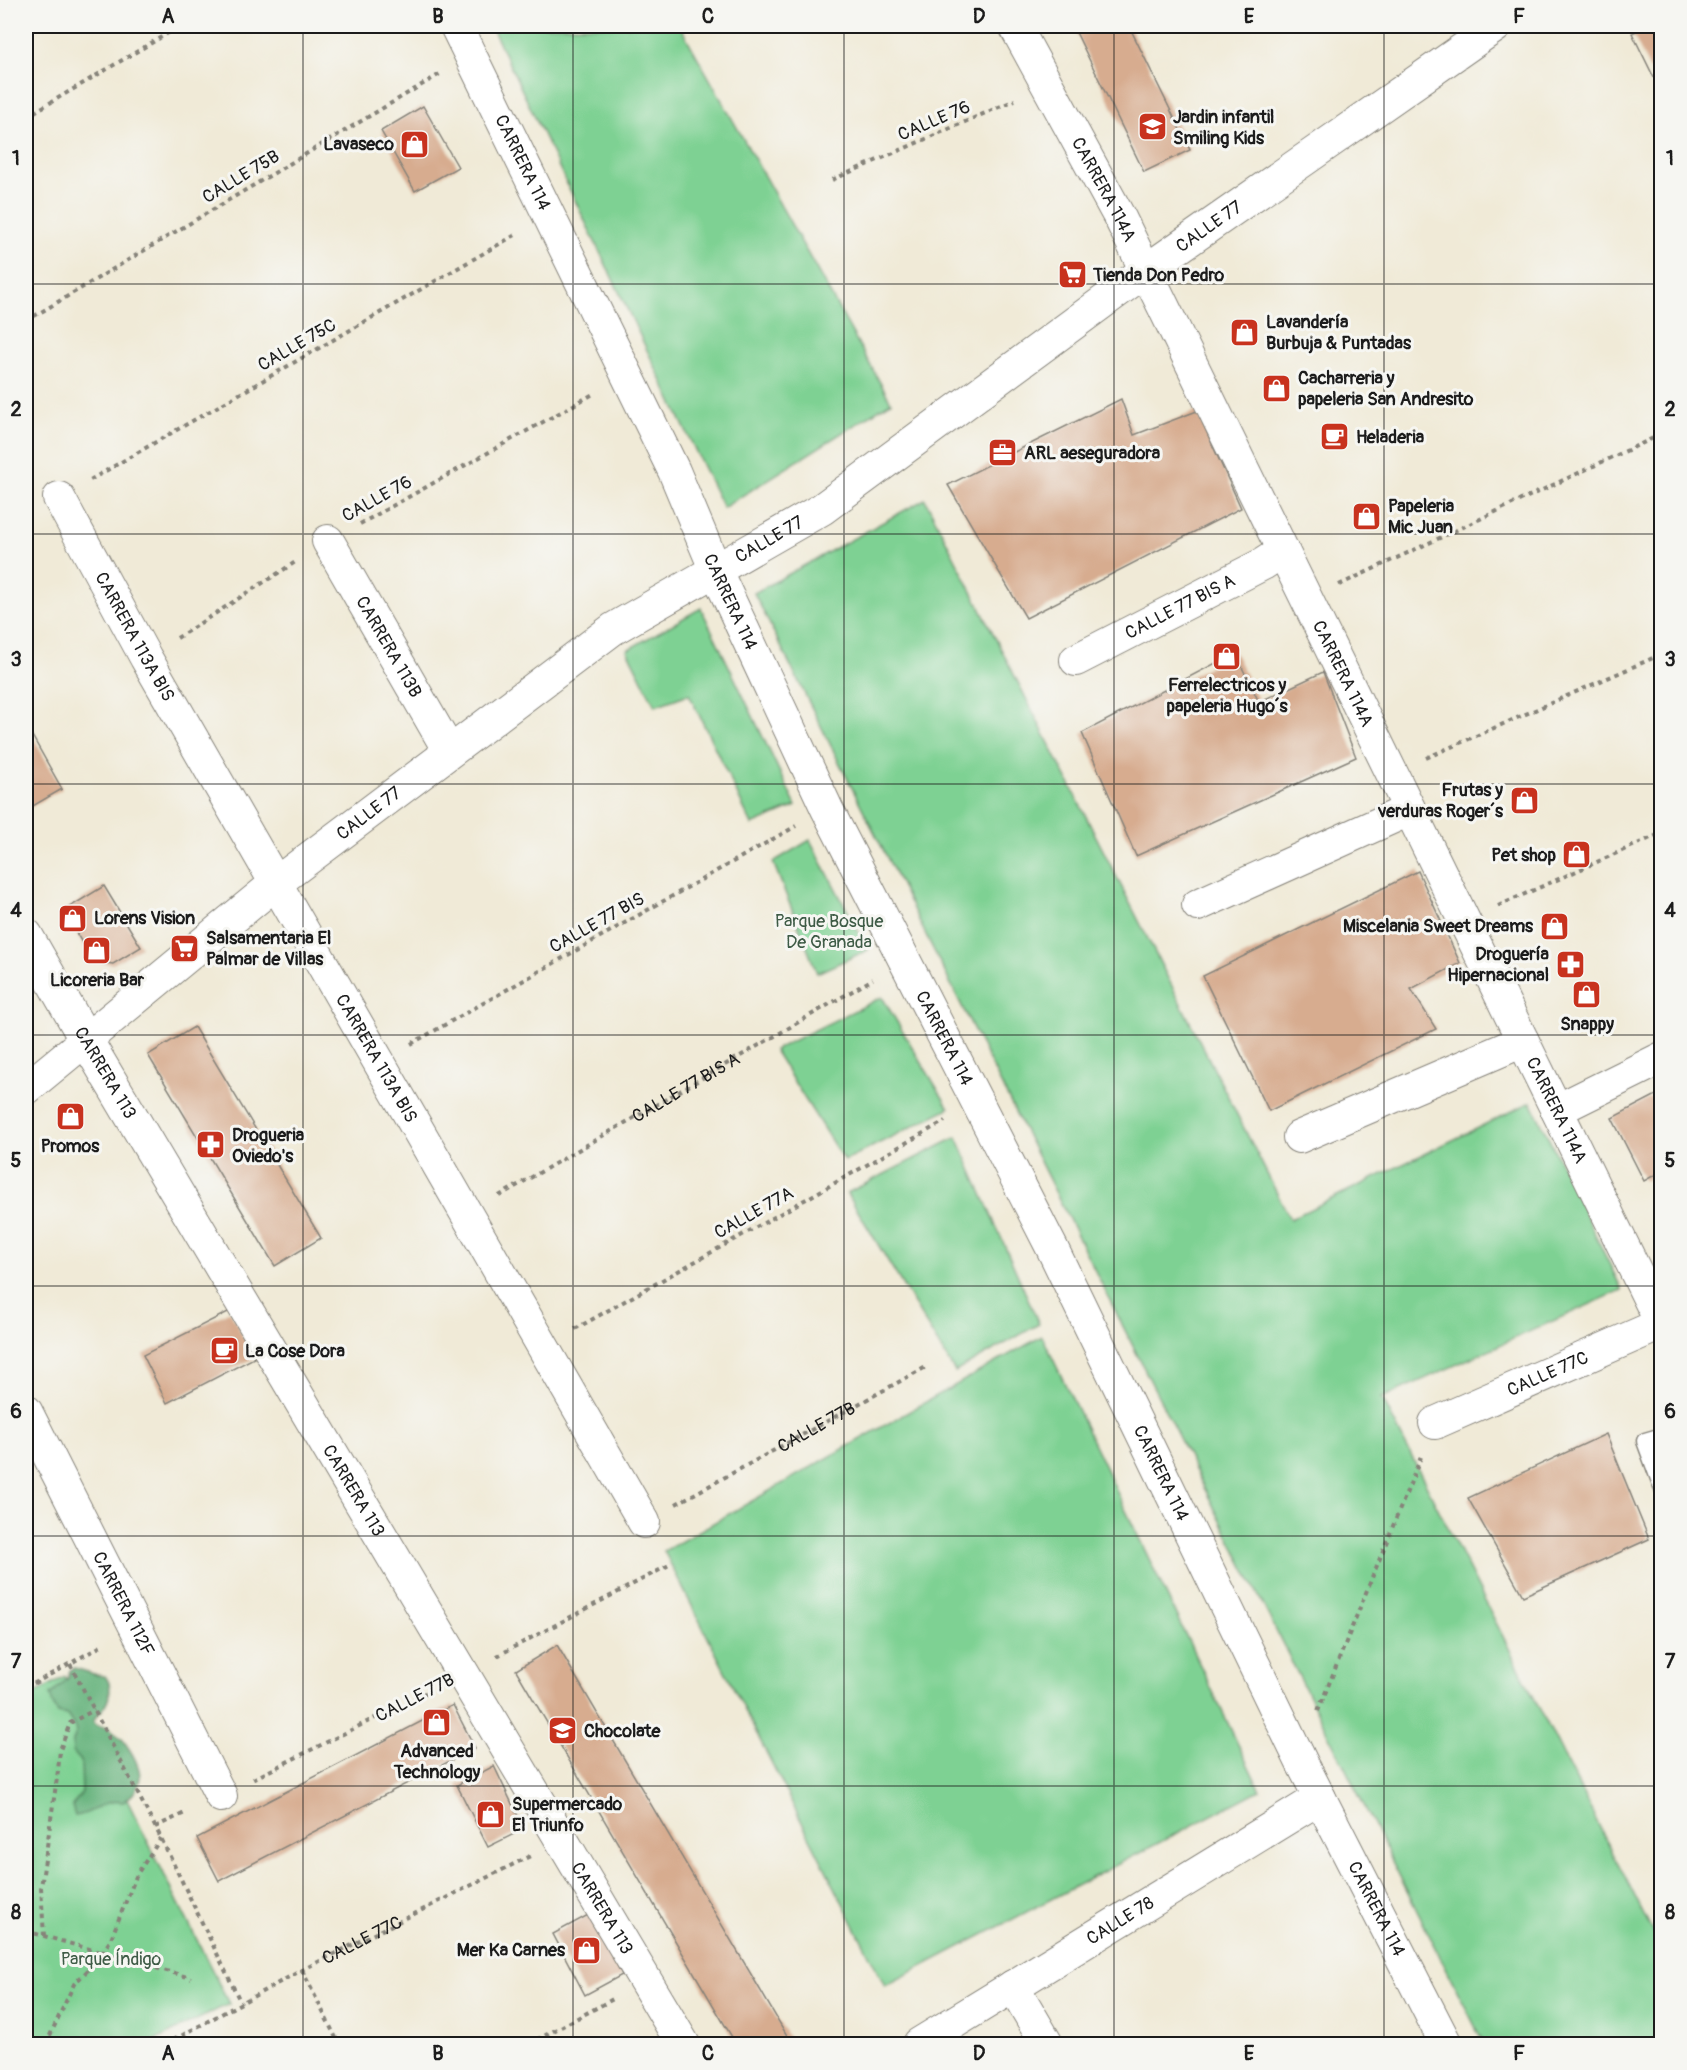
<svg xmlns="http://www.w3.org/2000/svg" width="1687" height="2070" font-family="Pangolin,sans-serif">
	<rect width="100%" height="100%" fill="#f6f6f2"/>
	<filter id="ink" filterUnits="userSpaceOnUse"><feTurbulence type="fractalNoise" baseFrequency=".0167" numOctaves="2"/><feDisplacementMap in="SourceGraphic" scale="12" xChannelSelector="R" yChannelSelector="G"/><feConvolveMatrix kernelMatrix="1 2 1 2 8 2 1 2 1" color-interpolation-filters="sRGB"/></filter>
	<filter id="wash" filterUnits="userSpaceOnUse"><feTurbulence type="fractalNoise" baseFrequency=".008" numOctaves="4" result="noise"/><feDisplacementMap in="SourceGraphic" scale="24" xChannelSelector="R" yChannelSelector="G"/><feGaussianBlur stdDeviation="1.35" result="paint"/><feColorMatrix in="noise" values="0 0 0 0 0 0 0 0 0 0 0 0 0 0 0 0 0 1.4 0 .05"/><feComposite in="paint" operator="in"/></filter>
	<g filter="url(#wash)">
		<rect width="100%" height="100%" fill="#f0ead7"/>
		<path fill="#7ed193" stroke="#4d7658" stroke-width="1.5" d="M491,26h189l211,376 -168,106z
			M925,499l365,720 241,-117 91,188 -240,108 279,550v96h-177l-730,-1451z
			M701,608l95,198 -44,19 -63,-131 -34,12 -28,-56z
			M810,840l58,110 -51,23 -44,-111z
			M882,997l67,111 -105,53 -70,-111z
			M957,1137l82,187 -84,48 -108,-179z
			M1042,1336l218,454 -375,196 -221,-435z
			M65,1676l164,328 -81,40h-122v-345z"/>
		<path fill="#66b37d" stroke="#41684c" stroke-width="1.5" d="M74,1668c11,2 20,8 31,8 8,9 5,24 -2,33 -4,5 -8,7 -10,13l5,4 10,1c4,6 10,8 15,13 16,22 28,44 0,62 -22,-3 -26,11 -48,14l-3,-10 10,-14 -1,-31 -8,-9v-11l4,-11 -10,-15 -9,-2 -5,-8 -3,-10 18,-17 2,-8z"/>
		<g id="blocks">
			<path fill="#d7ac8f" d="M1073,26h56l61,124 -46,22z
				M1647,26h15v68l-30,-61z
				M423,106l35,61 -43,24 -34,-60z
				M1121,399l13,36 63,-24 44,97 -215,110 -78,-133z
				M1235,653l24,49 64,-30 33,85 -220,99 -54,-123z
				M26,725l36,64 -36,21z
				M1418,871l42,92 -49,26 25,40 -167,82 -66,-135z
				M104,886l37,61 -28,17 -20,-3 -30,-50z
				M194,1027l127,211 -46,28 -127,-211z
				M1662,1092v79l-18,10 -32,-63z
				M230,1311l24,47 -87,45 -24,-48z
				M1606,1434l43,105 -126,57 -55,-98z
				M557,1645l235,399h-56l-220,-374z
				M453,1705l22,43 -256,133 -22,-43z
				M494,1766l30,63 -36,18 -31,-62z
				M590,1914l32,61 -37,20 -32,-61z"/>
		</g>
	</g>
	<g filter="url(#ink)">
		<use href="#blocks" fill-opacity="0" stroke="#86837a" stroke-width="1.5"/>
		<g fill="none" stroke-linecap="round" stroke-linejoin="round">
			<defs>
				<path id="service" d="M1662,1436l-17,5 17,46"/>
				<g id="minor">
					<path id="s4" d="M456,26l218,445 42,100 111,238 225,439 251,517 143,279"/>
					<path id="s5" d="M1015,26l106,194 541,1105"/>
					<path id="s6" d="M59,498l87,160 498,864"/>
					<path id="s7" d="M328,541l121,210"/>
					<path id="s8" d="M1076,660l187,-96 20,-13"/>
					<path d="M1198,905l211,-95"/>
					<path id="s9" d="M26,1089l250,-206 337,-254 209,-120 323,-238 351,-245"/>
					<path d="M1557,1110l105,-52"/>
					<path d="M1299,1137l224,-96"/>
					<path id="s10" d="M26,1411l195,385"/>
					<path id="s11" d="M1435,1423l226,-99"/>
					<path d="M1013,1986l34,58"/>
					<path id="s12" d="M919,2044l401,-246"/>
				</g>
				<g id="tertiary">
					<path id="s13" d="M26,935l60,105 597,1004"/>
				</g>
			</defs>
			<use href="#service" stroke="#86837a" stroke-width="19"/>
			<use href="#minor" stroke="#86837a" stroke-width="34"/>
			<use href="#tertiary" stroke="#86837a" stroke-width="35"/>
			<g stroke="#86837a" stroke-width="4" stroke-dasharray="4.5 4.5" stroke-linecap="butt">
				<path d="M26,117l154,-91"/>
				<path d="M832,180l183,-80"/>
				<path d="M26,321l414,-247"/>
				<path d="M90,480l427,-246"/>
				<path d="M360,524l235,-131"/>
				<path d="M1339,585l323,-151"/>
				<path d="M177,638l120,-77"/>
				<path d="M1426,758l236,-104"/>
				<path d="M1498,906l164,-73"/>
				<path d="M411,1044l385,-218"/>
				<path id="s1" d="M499,1196l374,-217"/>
				<path d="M575,1329l370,-208"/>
				<path id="s2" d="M676,1504l250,-137"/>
				<path d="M497,1656l174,-92"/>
				<path d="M70,1664l91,174 80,165"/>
				<path d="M26,1688l77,-43"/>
				<path d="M1318,1711l103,-254"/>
				<path d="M253,1779l176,-88"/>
				<path d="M155,1827l32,-15"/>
				<path d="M26,1931l165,47"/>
				<path d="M44,1936l-3,-49 17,-116 2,-21 10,-27 24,-13"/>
				<path d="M302,1970l37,74"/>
				<path d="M46,2044l28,-60 21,-21 15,-22 27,-67 24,-36"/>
				<path id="s3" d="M166,2044l136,-74 228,-114"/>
				<path d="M529,2044l84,-45"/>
			</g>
			<use href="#service" stroke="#fff" stroke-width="16"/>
			<use href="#minor" stroke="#fff" stroke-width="32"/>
			<use href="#tertiary" stroke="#fff" stroke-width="33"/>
		</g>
	</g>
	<path fill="none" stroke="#1c1c1c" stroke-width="1.5" stroke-opacity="0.55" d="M303,26v2018M573,26v2018M844,26v2018M1114,26v2018M1384,26v2018M26,284h1636M26,534h1636M26,784h1636M26,1035h1636M26,1286h1636M26,1536h1636M26,1786h1636"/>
	<defs>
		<symbol id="school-square" viewBox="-11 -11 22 22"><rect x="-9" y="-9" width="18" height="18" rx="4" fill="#c8321e" stroke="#f6f6f2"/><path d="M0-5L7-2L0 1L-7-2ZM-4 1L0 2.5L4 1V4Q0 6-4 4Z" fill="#fff"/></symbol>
		<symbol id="shop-square" viewBox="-11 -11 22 22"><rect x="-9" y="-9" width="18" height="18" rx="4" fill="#c8321e" stroke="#f6f6f2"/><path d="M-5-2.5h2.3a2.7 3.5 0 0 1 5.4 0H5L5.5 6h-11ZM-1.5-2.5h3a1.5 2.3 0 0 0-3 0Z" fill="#fff"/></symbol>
		<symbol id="supermarket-square" viewBox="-11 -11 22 22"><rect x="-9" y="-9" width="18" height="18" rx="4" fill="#c8321e" stroke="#f6f6f2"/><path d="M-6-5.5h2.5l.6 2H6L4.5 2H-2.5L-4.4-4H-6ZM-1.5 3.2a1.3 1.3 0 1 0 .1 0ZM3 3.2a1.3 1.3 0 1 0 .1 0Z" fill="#fff"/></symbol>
		<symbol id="cafe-square" viewBox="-11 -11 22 22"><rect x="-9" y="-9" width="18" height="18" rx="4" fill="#c8321e" stroke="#f6f6f2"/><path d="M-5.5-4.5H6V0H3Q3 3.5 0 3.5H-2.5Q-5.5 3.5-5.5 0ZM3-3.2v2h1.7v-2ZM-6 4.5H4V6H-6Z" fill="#fff"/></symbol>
		<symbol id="office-square" viewBox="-11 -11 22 22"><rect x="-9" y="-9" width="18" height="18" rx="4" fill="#c8321e" stroke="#f6f6f2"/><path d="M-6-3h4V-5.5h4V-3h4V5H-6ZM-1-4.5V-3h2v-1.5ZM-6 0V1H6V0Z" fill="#fff"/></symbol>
		<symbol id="pharmacy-square" viewBox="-11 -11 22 22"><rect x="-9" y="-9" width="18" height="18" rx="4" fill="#c8321e" stroke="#f6f6f2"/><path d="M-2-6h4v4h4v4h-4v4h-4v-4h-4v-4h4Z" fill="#fff"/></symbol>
	</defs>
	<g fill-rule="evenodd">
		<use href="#school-square" x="1136" y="110" width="33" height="33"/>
		<use href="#shop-square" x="398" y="128" width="33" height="33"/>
		<use href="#supermarket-square" x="1056" y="258" width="33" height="33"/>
		<use href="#shop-square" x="1228" y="316" width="33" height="33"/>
		<use href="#shop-square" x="1260" y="372" width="33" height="33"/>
		<use href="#cafe-square" x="1318" y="420" width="33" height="33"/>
		<use href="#office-square" x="986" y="436" width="33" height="33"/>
		<use href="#shop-square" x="1350" y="500" width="33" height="33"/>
		<use href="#shop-square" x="1210" y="640" width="33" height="33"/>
		<use href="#shop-square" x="1508" y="784" width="33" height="33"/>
		<use href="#shop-square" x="1560" y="838" width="33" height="33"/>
		<use href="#shop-square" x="56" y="902" width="33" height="33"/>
		<use href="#shop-square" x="1538" y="910" width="33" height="33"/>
		<use href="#supermarket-square" x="168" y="932" width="33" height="33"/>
		<use href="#shop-square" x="80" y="934" width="33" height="33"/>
		<use href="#pharmacy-square" x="1554" y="948" width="33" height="33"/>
		<use href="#shop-square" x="1570" y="978" width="33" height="33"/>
		<use href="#shop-square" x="54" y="1100" width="33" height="33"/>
		<use href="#pharmacy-square" x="194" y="1128" width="33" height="33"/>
		<use href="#cafe-square" x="208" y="1334" width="33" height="33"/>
		<use href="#shop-square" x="420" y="1706" width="33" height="33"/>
		<use href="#school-square" x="546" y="1714" width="33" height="33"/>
		<use href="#shop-square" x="474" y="1798" width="33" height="33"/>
		<use href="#shop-square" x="570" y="1934" width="33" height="33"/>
	</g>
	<g text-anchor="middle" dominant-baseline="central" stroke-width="6" stroke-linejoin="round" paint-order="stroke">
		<g font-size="18" font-weight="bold" fill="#1c1c1c" stroke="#f6f6f2" text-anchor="start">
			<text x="1173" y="117">Jardin infantil<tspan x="1173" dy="21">Smiling Kids</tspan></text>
			<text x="394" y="144" text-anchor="end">Lavaseco</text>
			<text x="1093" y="275">Tienda Don Pedro</text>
			<text x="1266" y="322">Lavandería<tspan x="1266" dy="21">Burbuja &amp; Puntadas</tspan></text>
			<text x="1298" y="378">Cacharreria y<tspan x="1298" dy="21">papeleria San Andresito</tspan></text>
			<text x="1356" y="437">Heladeria</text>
			<text x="1024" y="453">ARL aeseguradora</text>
			<text x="1388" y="506">Papeleria<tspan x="1388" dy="21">Mic Juan</tspan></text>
			<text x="1227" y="685" text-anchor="middle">Ferrelectricos y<tspan x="1227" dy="21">papeleria Hugo´s</tspan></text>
			<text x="1503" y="790" text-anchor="end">Frutas y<tspan x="1503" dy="21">verduras Roger´s</tspan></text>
			<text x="1556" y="855" text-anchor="end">Pet shop</text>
			<text x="94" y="918">Lorens Vision</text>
			<text x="1533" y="926" text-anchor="end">Miscelania Sweet Dreams</text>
			<text x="206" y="938">Salsamentaria El<tspan x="206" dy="21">Palmar de Villas</tspan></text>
			<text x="1549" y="954" text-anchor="end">Droguería<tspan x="1549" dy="21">Hipernacional</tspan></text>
			<text x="97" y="980" text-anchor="middle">Licoreria Bar</text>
			<text x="1587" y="1024" text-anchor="middle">Snappy</text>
			<text x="232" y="1135">Drogueria<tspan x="232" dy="21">Oviedo's</tspan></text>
			<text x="70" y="1146" text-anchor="middle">Promos</text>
			<text x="245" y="1351">La Cose Dora</text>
			<text x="584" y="1731">Chocolate</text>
			<text x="437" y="1751" text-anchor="middle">Advanced<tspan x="437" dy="21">Technology</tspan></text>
			<text x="512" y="1804">Supermercado<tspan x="512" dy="21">El Triunfo</tspan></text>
			<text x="565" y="1950" text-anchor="end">Mer Ka Carnes</text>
		</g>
		<g font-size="18" fill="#1c1c1c" stroke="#f6f6f2">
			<text transform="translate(934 121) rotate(-23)">CALLE 76</text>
			<text stroke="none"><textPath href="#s4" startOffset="152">CARRERA 114</textPath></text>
			<text transform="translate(241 177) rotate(-31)">CALLE 75B</text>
			<text stroke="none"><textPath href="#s5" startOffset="186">CARRERA 114A</textPath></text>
			<text stroke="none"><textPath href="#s9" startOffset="1466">CALLE 77</textPath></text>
			<text transform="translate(297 345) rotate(-30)">CALLE 75C</text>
			<text transform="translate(377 499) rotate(-29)">CALLE 76</text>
			<text stroke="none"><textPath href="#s9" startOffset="926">CALLE 77</textPath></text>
			<text stroke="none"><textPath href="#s4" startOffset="638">CARRERA 114</textPath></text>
			<text stroke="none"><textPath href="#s8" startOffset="117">CALLE 77 BIS A</textPath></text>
			<text stroke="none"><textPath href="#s6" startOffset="158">CARRERA 113A BIS</textPath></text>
			<text stroke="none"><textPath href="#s7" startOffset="122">CARRERA 113B</textPath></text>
			<text stroke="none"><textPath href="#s5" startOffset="726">CARRERA 114A</textPath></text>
			<text stroke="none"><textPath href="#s9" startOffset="440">CALLE 77</textPath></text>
			<text transform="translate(597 923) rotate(-29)">CALLE 77 BIS</text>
			<text stroke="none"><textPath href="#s4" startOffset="1124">CARRERA 114</textPath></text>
			<text stroke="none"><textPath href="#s6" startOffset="644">CARRERA 113A BIS</textPath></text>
			<text stroke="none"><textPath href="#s13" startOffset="159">CARRERA 113</textPath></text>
			<text stroke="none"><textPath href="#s1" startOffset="216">CALLE 77 BIS A</textPath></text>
			<text stroke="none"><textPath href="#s5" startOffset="1212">CARRERA 114A</textPath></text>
			<text transform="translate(754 1213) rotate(-29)">CALLE 77A</text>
			<text stroke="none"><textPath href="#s11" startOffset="123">CALLE 77C</textPath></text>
			<text stroke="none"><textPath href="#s2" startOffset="160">CALLE 77B</textPath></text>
			<text stroke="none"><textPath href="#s4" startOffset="1610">CARRERA 114</textPath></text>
			<text stroke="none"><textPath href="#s13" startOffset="645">CARRERA 113</textPath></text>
			<text stroke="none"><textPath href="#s10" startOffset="216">CARRERA 112F</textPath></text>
			<text transform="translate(415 1698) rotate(-27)">CALLE 77B</text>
			<text stroke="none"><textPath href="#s13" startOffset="1131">CARRERA 113</textPath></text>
			<text stroke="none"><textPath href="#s4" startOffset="2096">CARRERA 114</textPath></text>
			<text stroke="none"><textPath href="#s12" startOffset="236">CALLE 78</textPath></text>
			<text stroke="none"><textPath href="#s3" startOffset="222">CALLE 77C</textPath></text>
		</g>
		<g font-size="18" fill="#3e5b46" stroke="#f6f6f2">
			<text x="829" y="921">Parque Bosque<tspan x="829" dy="21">De Granada</tspan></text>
			<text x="111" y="1959">Parque Índigo</text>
		</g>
	</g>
	<rect width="1687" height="2070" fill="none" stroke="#f6f6f2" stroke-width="66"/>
	<rect x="33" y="33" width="1621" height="2004" fill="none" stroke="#1c1c1c" stroke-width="2"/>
	<g font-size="20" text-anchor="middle" font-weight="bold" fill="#1c1c1c">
		<text x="168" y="23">A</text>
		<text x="438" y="23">B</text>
		<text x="708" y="23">C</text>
		<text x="979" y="23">D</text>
		<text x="1249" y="23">E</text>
		<text x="1519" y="23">F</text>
		<text x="16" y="165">1</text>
		<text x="1670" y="165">1</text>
		<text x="16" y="416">2</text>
		<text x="1670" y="416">2</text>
		<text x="16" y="666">3</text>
		<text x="1670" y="666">3</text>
		<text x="16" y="917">4</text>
		<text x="1670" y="917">4</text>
		<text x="16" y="1167">5</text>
		<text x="1670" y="1167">5</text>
		<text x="16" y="1418">6</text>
		<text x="1670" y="1418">6</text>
		<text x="16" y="1668">7</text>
		<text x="1670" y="1668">7</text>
		<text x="16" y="1919">8</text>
		<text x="1670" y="1919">8</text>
		<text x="168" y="2060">A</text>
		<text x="438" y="2060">B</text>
		<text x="708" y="2060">C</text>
		<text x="979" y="2060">D</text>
		<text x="1249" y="2060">E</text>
		<text x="1519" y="2060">F</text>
	</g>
</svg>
